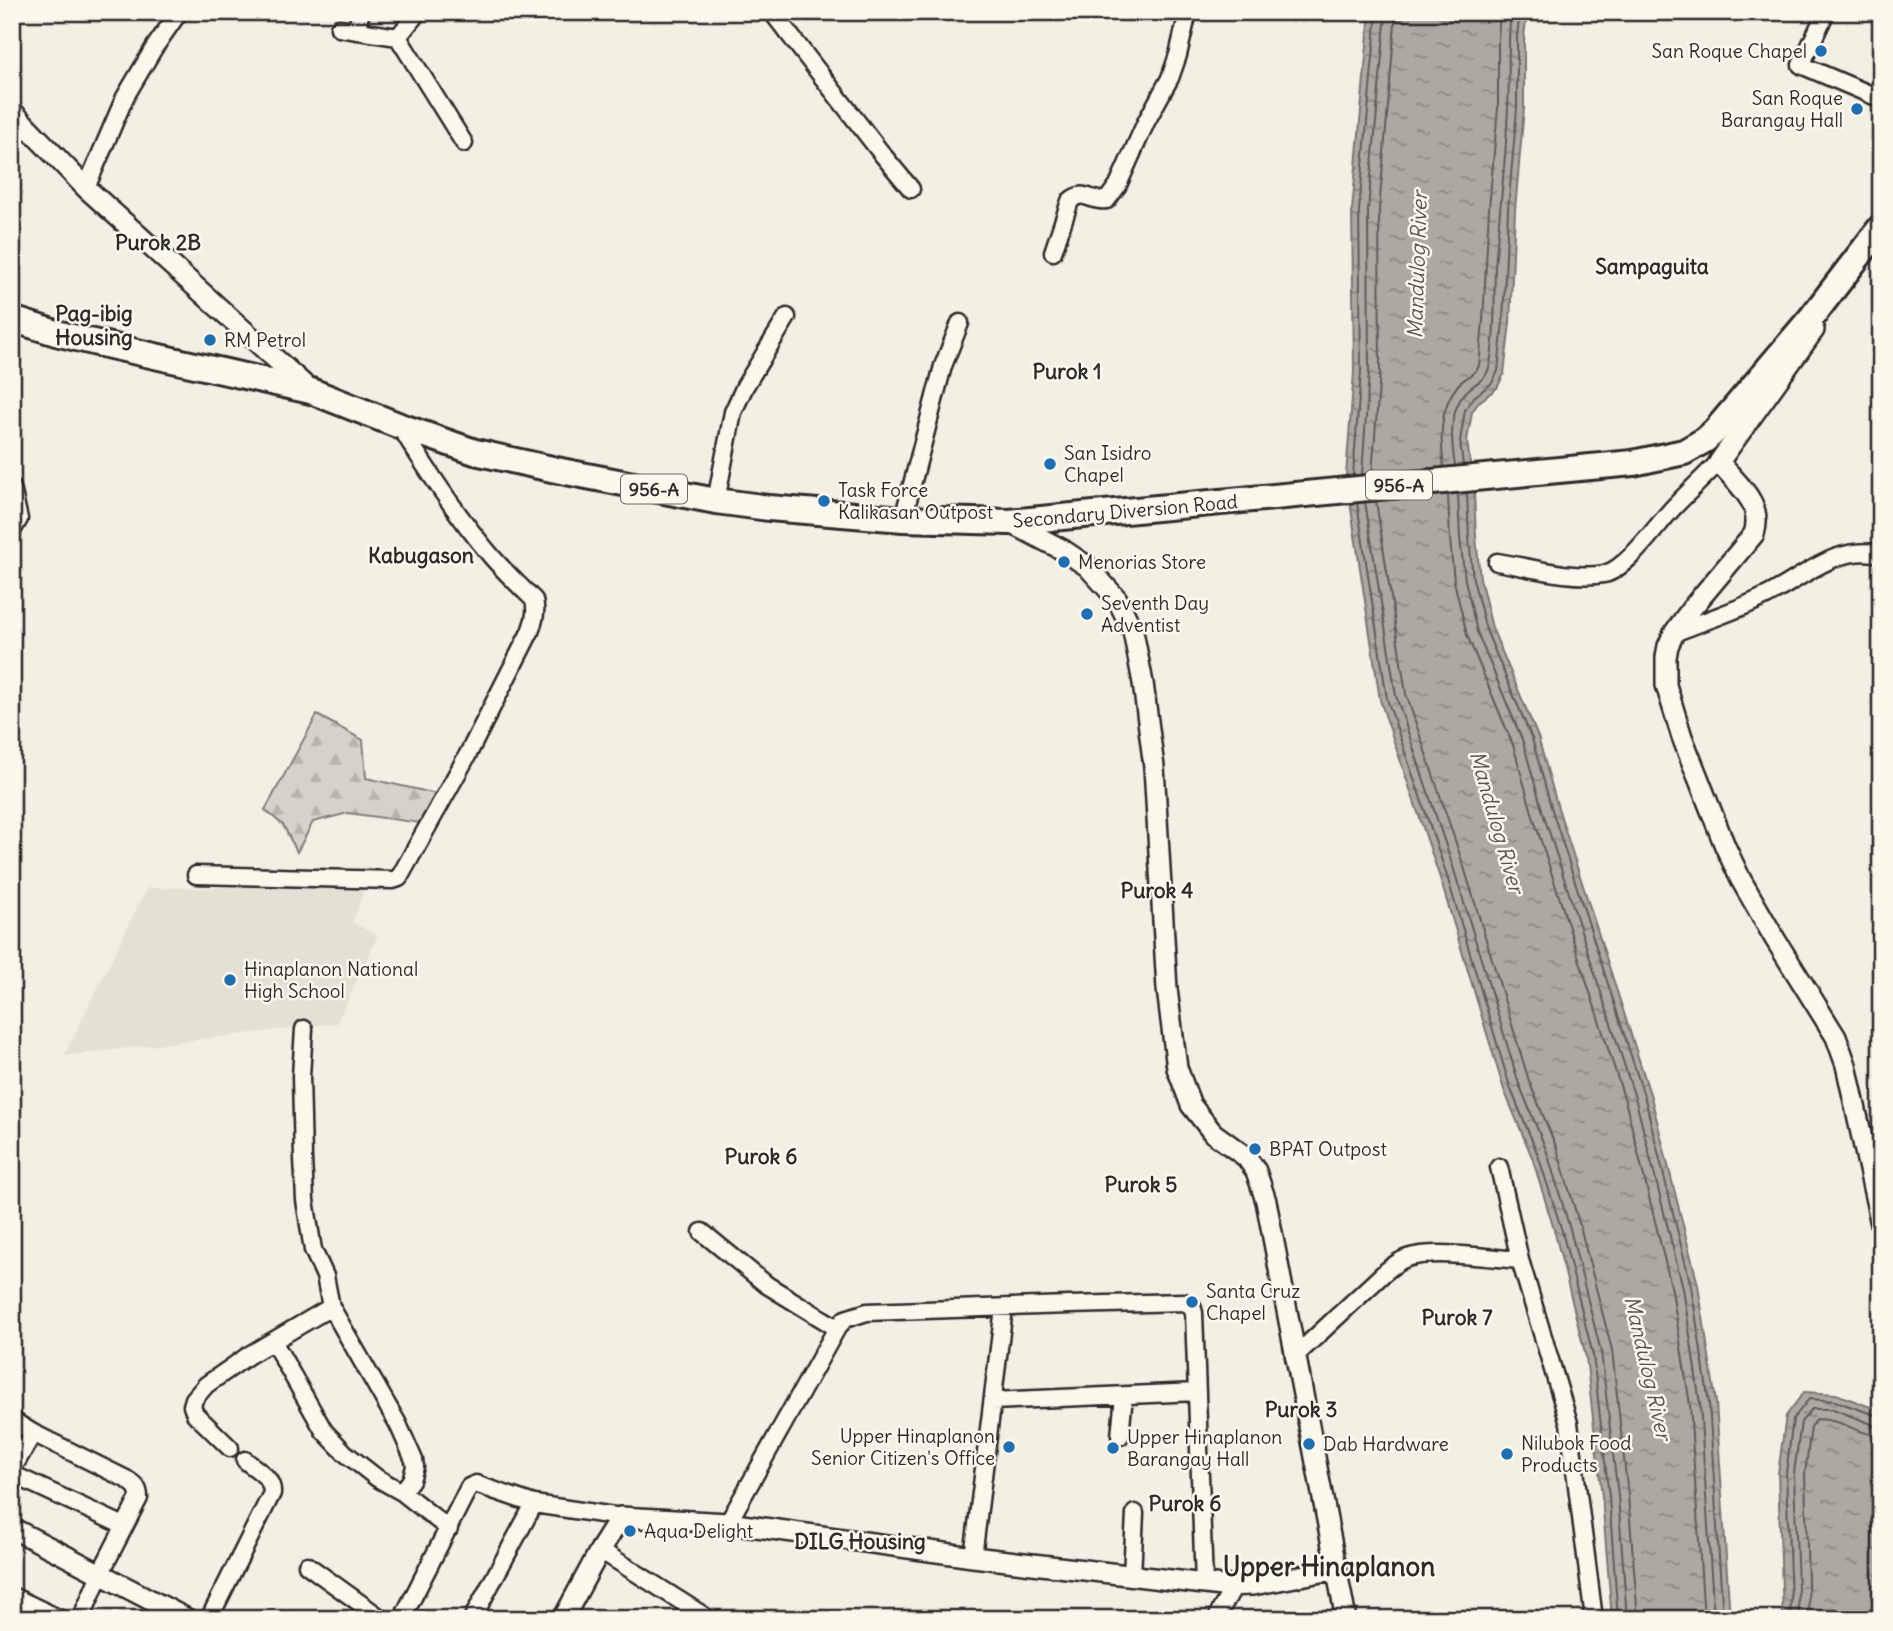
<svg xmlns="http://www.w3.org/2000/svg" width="1893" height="1631" font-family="Delius,sans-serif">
	<defs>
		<pattern id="forest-firs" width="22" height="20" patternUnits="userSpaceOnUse" patternTransform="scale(1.75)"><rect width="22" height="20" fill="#d5d2c9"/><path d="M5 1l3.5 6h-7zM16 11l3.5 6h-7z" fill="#b7b4ad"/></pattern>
		<pattern id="water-ripples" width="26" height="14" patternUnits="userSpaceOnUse" patternTransform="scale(1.75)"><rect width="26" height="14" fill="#aca9a2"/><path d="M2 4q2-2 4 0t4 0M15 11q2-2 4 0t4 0" fill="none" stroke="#8c8a84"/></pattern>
	</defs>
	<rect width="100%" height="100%" fill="#f3efe4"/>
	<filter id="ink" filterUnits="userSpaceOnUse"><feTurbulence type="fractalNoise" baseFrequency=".0143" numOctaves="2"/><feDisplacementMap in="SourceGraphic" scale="14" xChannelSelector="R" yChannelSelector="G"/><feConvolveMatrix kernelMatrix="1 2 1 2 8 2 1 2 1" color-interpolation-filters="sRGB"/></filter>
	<g filter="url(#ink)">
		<path fill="#e4e0d6" d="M365,886l-12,36 25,14 -41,87 -273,33 83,-168z"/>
		<path fill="url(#forest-firs)" stroke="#807e7a" stroke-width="2" d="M317,715l46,25 3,38 71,16 -17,29 -72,-10 -35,9 -16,30 -14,-27 -18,-15z"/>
		<path fill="url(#water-ripples)" stroke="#787772" stroke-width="2" d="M1370,12h157l-3,25v71l-9,102 -5,113 -6,51 -7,14 -18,14 -7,10 -5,29 7,50 2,46 4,41 12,50 46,109 20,71 93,289 47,188 18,117 14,217h-118l-10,-122 -16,-140 -31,-124 -23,-76 -28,-67 -65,-215 -59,-175 -30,-198 -4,-27 8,-103 -2,-162z
			M1804,1392l32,2 45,17v208h-98l-5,-146 8,-57z"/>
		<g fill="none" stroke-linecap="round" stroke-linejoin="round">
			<path stroke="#5f5d5b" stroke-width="2" d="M1463,465l-3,-24 5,-31 9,-13 18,-14 6,-12 5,-49 5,-112 9,-102v-72l3,-24
				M1455,466c-4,-25 -7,-57 13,-76 8,-8 18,-10 21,-22 7,-30 5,-70 6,-101 4,-53 11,-106 13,-159 2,-32 -1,-64 3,-96
				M1444,467c-4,-28 -5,-59 14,-82 7,-8 17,-10 21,-19l4,-45 6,-113 9,-101v-70l2,-25
				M1372,474l8,-102 -1,-162 17,-198
				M1353,475l8,-104 -2,-161 18,-198
				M1362,475l7,-103 -1,-162 18,-198
				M1467,493l2,45 4,41 13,51 46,109 20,71 93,289 46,187 18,117 14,216
				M1458,494l2,44 5,42 12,52 46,110 20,71 93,288 47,187 17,116 14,215
				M1448,495l2,44 4,42 13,54 46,110 20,71 93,288 46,186 18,115 14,214
				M1376,501l30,193 58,173 65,214 28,68 23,77 32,124 16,145 10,124
				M1365,502l31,194 58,174 65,214 28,68 23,77 31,123 17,144 9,123
				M1357,503l30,196 59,174 64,214 28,68 24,76 31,124 16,142 9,122
				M1790,1619l1,-19 -5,-127 7,-54 16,-20 26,2 46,16
				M1799,1619l-5,-146 7,-51 11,-13h21l41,16h7
				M1809,1619l-4,-145 6,-47 6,-8c25,0 42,16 64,17"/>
			<defs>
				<path id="minor" d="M418,12l-20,25 66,106
					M772,12l110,142 29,35
					M1826,12l-25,53 80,34
					M339,28l59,9
					M356,31l5,-19
					M86,188l39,-91 29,-49 25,-36
					M1053,252l17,-51c14,-13 21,2 37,-1l11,-15 28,-63 24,-44 8,-23 10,-43
					M12,488l7,31 -7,12
					M716,501l17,-89 12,-26 42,-69
					M903,519l40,-153 17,-43
					M1497,562c31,5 77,18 107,12 22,-4 53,-49 69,-66 15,-16 31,-31 46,-46
					M1674,633c30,-12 62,-22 92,-37 37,-18 70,-52 115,-42
					M196,875l197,5 6,-2 68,-122 63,-124c4,-11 7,-20 4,-32 -14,-14 -29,-28 -42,-43 -35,-41 -64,-85 -92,-131
					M304,1029l-3,47 2,82 2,42 8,50 12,26 6,31 67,117 16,36 1,7 -4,13 -9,12
					M1499,1167l21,93 49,163 25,196
					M702,1232l65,53 70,43
					M273,1341l51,90 21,22 32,25 25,14 47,37
					M1294,1357l90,-84c7,-6 14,-12 23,-15 27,-9 83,0 113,2
					M993,1401l204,-9
					M12,1420l21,13 93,46c9,6 13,8 13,19l-39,76 -19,45
					M1120,1436l4,-40
					M230,1448l-35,-34 -3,-8 2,-7 12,-14 43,-30 82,-48
					M12,1470l21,-37
					M12,1474l112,52
					M728,1523l109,-195 8,-9 22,-7 202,-7 115,-3 8,4 2,7 10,271
					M600,1550l109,69
					M973,1557l31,-249
					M307,1565l75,54
					M1132,1576l3,-63
					M12,1596l48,23
					M209,1619l63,-126c1,-16 -16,-23 -27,-33
					M402,1619l67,-132 7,-3 5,2 53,18 87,13
					M472,1619l62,-115
					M1218,1619l1,-6 15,-27"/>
				<path id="tertiary" d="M12,111l74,77 225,203
					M1814,330l-95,132c18,22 45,41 35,72l-62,74 -18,25 -6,13 -2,11v28l16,52 43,109 16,34 34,59 61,98 10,28 35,159
					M1009,522l54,28 24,16 30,33 16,32 10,52 11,84 13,222 10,79 14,37 22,28 33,24 10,14 10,30 80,418
					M12,1528l175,91
					M563,1619l37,-69 21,-33 107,6 245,34 249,29 31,-1 84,-16"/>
				<path id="primary" d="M12,319l44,14 41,10 214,48 89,35 75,26 86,19 155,30 53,7 134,11 106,3 624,-59 51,-11 21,-12 10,-9 96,-113 70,-91"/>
			</defs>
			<use href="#minor" stroke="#2b2b2b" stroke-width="21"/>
			<use href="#tertiary" stroke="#2b2b2b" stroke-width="24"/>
			<use href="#primary" stroke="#2b2b2b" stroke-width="30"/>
			<use href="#minor" stroke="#fbf7ec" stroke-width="16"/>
			<use href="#tertiary" stroke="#fbf7ec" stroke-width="19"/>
			<use href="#primary" stroke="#fbf7ec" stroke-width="24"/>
		</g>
	</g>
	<g fill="#1f6fb2" stroke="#fbf7ec" stroke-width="2.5">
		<circle cx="1821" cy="51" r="7"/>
		<circle cx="1857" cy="109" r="7"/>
		<circle cx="210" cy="340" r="7"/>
		<circle cx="1050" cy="464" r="7"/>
		<circle cx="824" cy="501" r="7"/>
		<circle cx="1064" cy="562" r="7"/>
		<circle cx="1087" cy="614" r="7"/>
		<circle cx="230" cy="980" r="7"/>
		<circle cx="1255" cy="1149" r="7"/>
		<circle cx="1192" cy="1302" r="7"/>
		<circle cx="1309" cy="1444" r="7"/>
		<circle cx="1009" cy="1447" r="7"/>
		<circle cx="1113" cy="1448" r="7"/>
		<circle cx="1507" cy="1454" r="7"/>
		<circle cx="630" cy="1531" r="7"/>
	</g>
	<g text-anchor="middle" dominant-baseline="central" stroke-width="5" stroke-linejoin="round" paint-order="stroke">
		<g fill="#fbf7ec" stroke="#696865" stroke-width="2">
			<rect x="1366" y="470.5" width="66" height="29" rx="5"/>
			<rect x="621" y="474.5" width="66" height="29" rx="5"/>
		</g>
		<g font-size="18" font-weight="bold" fill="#2b2b2b">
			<text x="1399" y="485">956-A</text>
			<text x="654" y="489">956-A</text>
		</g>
		<g font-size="19" fill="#2b2b2b" stroke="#fbf7ec" text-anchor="start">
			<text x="1807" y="51" text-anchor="end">San Roque Chapel</text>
			<text x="1843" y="98" text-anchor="end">San Roque<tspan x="1843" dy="22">Barangay Hall</tspan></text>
			<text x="224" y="340">RM Petrol</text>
			<text x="1064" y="453">San Isidro<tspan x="1064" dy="22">Chapel</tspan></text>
			<text x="838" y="490">Task Force<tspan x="838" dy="22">Kalikasan Outpost</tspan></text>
			<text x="1078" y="562">Menorias Store</text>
			<text x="1101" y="603">Seventh Day<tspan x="1101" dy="22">Adventist</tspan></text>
			<text x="244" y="969">Hinaplanon National<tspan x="244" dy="22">High School</tspan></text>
			<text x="1269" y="1149">BPAT Outpost</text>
			<text x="1206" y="1291">Santa Cruz<tspan x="1206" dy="22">Chapel</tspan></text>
			<text x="995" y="1436" text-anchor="end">Upper Hinaplanon<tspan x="995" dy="22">Senior Citizen's Office</tspan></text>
			<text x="1127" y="1437">Upper Hinaplanon<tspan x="1127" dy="22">Barangay Hall</tspan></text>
			<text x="1521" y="1443">Nilubok Food<tspan x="1521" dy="22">Products</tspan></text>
			<text x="1323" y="1444">Dab Hardware</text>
			<text x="644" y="1531">Aqua Delight</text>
		</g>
		<g font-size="19" fill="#2b2b2b" stroke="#fbf7ec">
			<text transform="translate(1125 511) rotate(-5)">Secondary Diversion Road</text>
		</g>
		<g font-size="21" font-weight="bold" fill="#2b2b2b" stroke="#fbf7ec">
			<text x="158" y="242">Purok 2B</text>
			<text x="1652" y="266">Sampaguita</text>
			<text x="94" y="313">Pag-ibig<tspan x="94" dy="24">Housing</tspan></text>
			<text x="1067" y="371">Purok 1</text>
			<text x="421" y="555">Kabugason</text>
			<text x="1157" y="890">Purok 4</text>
			<text x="761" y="1156">Purok 6</text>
			<text x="1141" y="1184">Purok 5</text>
			<text x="1457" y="1317">Purok 7</text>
			<text x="1301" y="1409">Purok 3</text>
			<text x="1185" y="1503">Purok 6</text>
			<text x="860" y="1541">DILG Housing</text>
		</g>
		<g font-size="21" font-style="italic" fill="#585755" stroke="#fbf7ec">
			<text transform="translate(1417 265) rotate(-88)">Mandulog River</text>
			<text transform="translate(1497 822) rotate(74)">Mandulog River</text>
			<text transform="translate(1648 1368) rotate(77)">Mandulog River</text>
		</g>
		<g font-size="26" font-weight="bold" fill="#2b2b2b" stroke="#fbf7ec">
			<text x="1329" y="1566">Upper Hinaplanon</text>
		</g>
	</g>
	<rect width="1893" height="1631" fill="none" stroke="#fbf7ec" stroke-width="42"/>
	<rect x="21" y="21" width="1851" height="1589" fill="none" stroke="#2b2b2b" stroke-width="2.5" filter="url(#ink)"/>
</svg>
